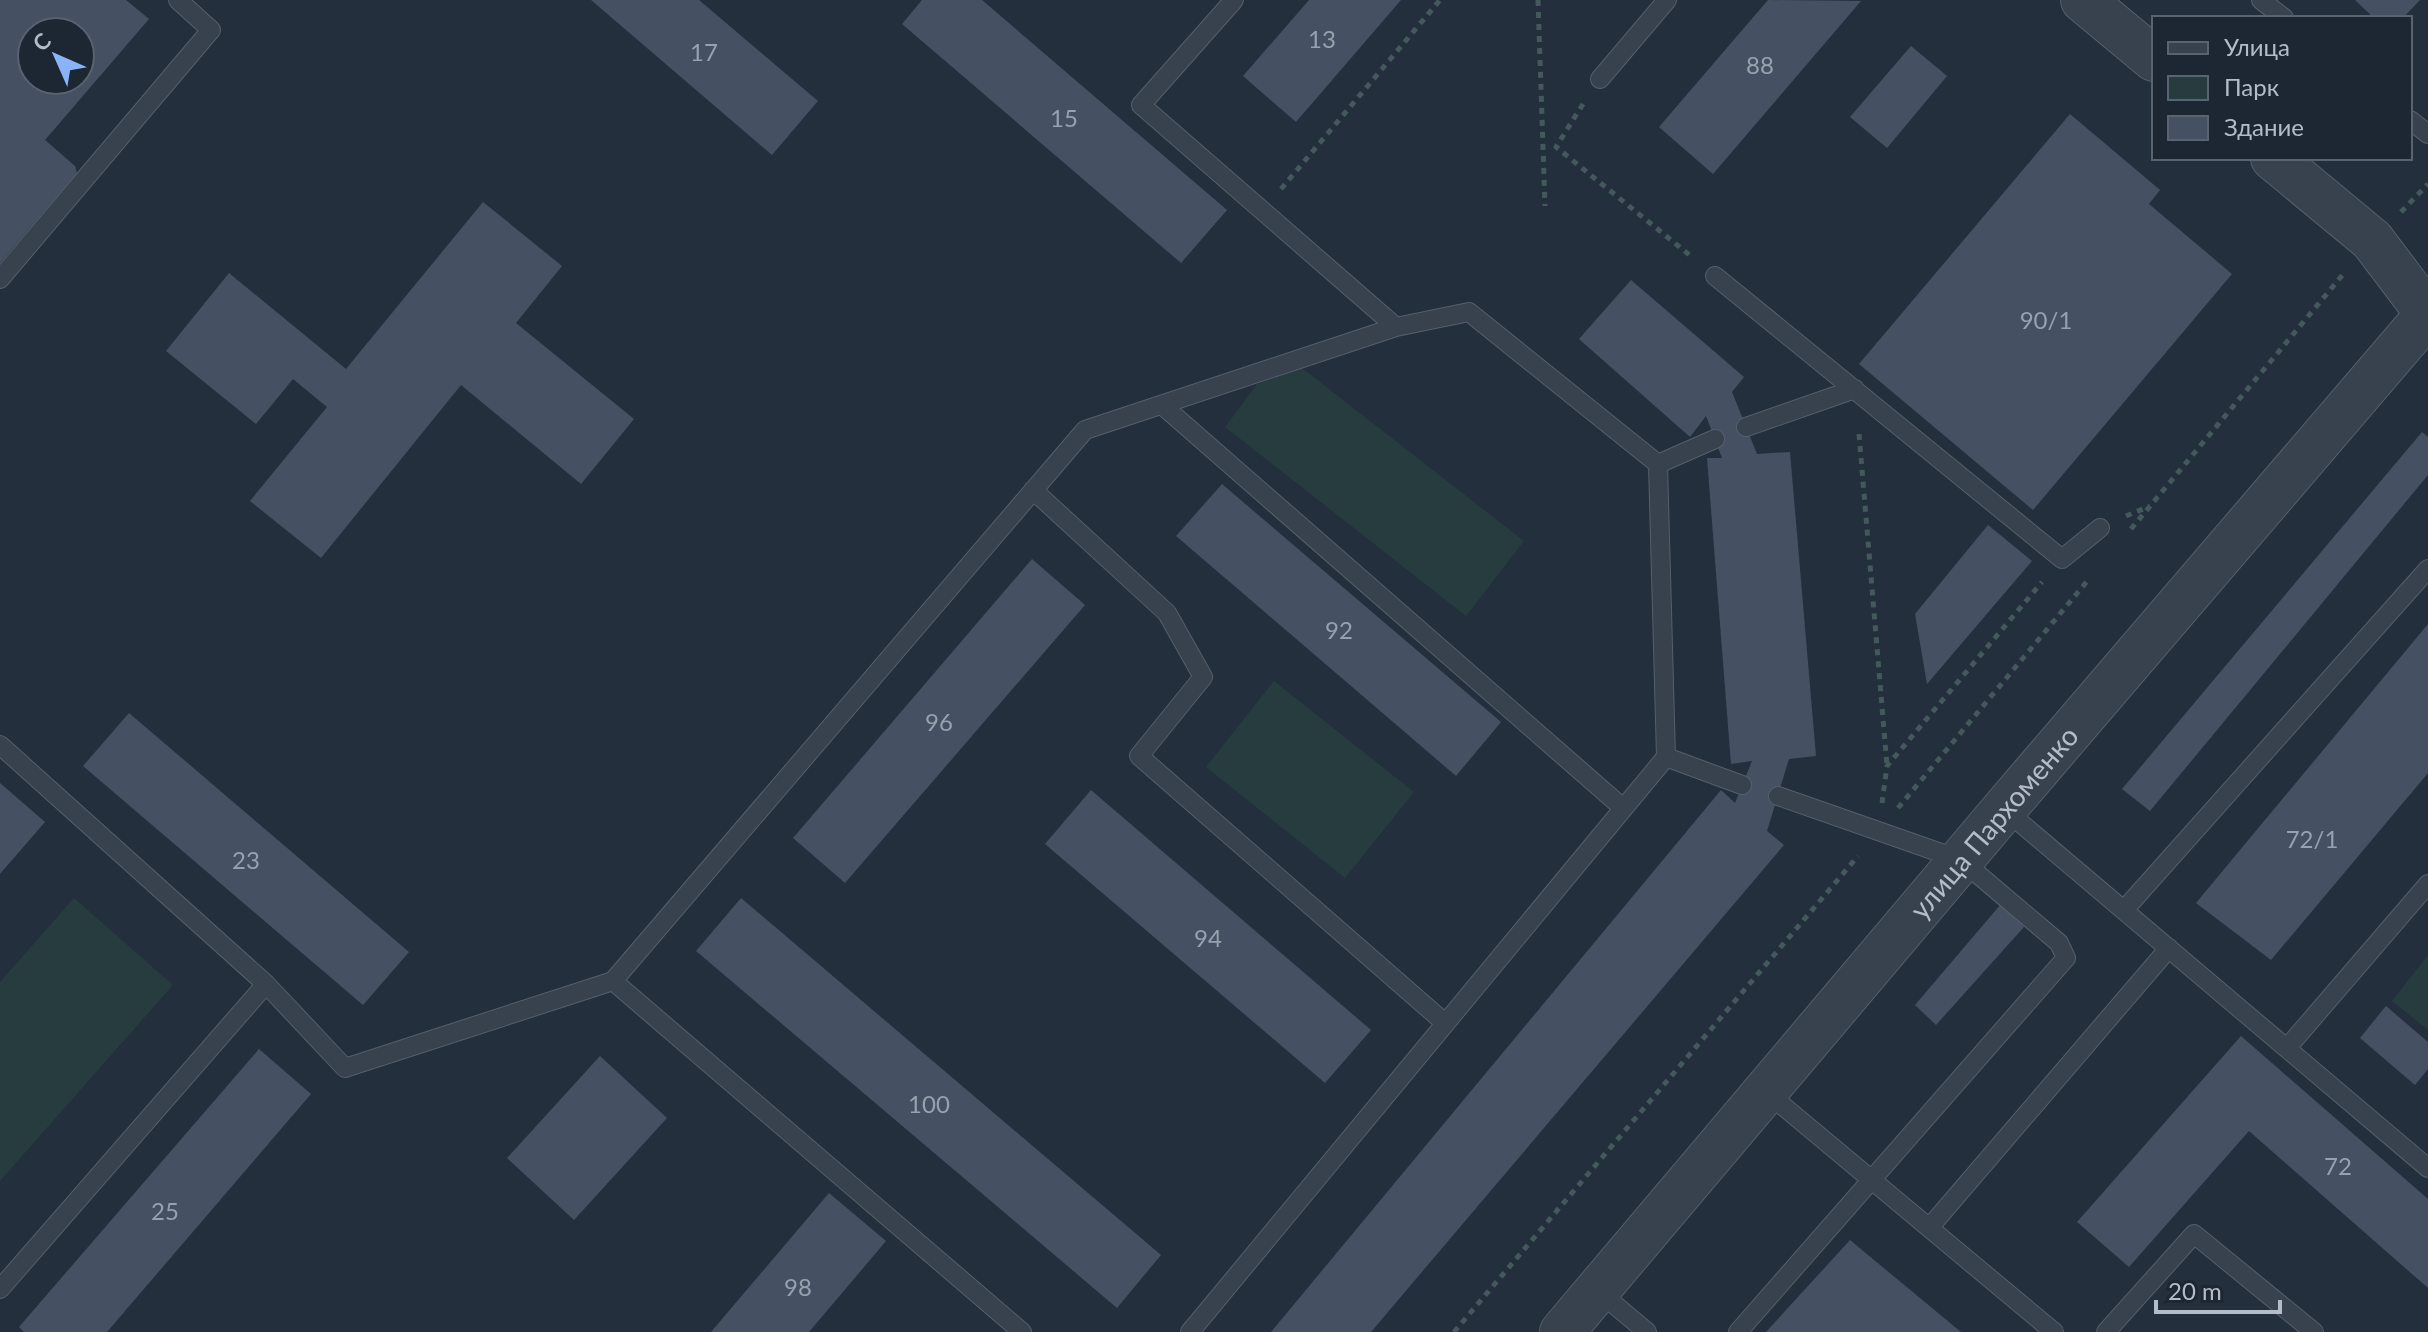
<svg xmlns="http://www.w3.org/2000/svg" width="2428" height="1332" font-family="Lato,sans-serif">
	<rect width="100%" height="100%" fill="#242f3e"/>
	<path fill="#263c3f" d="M1302,368l222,173 -58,75 -241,-189 32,-43z
		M1274,681l140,111 -69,86 -139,-111z
		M74,898l99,87 -173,196v-199z
		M2428,955v75l-36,-29z"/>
	<path fill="#455162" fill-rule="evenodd" d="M0,0h126l23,19 -104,121 30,26 2,7 -77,90zM32,32h48v48h-48z
		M591,0h108l119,101 -46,54z
		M922,0h60l245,210 -46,53 -279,-239z
		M1309,0h92l-105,122 -53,-46z
		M1768,0l93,1 -148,173 -54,-47z
		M2355,0h65l-17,18h-29z
		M1911,46l36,30 -60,72 -37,-31z
		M2070,114l90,76 -11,14 83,70 -199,236 -174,-146z
		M483,202l79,64 -46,57 118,96 -53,65 -120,-99 -140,173 -71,-57 77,-94 -34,-28 -37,45 -90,-73 63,-78 117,96z
		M1631,280l113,97 -12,15 25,62 33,-2 26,304 -27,3 -22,72 17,14 -413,487h-100l450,-542 14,13 17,-42 -21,3 -24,-306h15l-16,-42 -16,21 -111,-98z
		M2422,432l6,5v38l-278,336 -28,-22z
		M1222,484l279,238 -45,54 -280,-240z
		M1988,525l44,36 -105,123 -12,-70z
		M1032,559l53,46 -240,278 -52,-45z
		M2428,624v149l-157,187 -75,-57z
		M129,713l280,239 -46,53 -280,-239z
		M0,783l45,39 -45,52z
		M1091,790l280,240 -46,53 -280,-239z
		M741,898l420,357 -44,53 -421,-357z
		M2001,904l23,23 -88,98 -21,-20z
		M2386,1006l42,36v27l-13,16 -55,-47z
		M2241,1036l187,163v89l-179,-157 -120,136 -52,-45z
		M259,1049l52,45 -204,238h-83l-5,-5z
		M600,1056l67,62 -93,102 -67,-62z
		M829,1193l57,48 -77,91h-98z
		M1850,1240l111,92h-195z"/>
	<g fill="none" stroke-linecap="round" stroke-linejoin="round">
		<defs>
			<path id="service" d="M2261,0l23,18
				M1600,79l67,-79
				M2410,120l18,14
				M1715,276l347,283 38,-31
				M0,279l211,-249 -33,-30
				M1162,405l461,403
				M1746,427l109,-38
				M1658,464l57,-25
				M1033,490l134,123 36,64 -64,79 306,267
				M0,745l266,239 -266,305
				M1666,757l76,28
				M2004,809l424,359
				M2124,910l304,-341
				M613,981l472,-551 311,-103
				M266,984l79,84 268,-87 409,351
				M2287,1048l141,-164
				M1765,1091l289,241
				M1929,1228l240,-280
				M1597,1290l50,42
				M1190,1332l476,-575 -8,-293 -189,-152 -73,15 -255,-222 93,-105
				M1738,1332l328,-374 -7,-15 -98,-83 -183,-64
				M2106,1332l88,-98 120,98"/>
			<g id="tertiary">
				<path d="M2083,0l71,59"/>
				<path d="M2273,158l99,82 56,74"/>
				<path id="s1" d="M1562,1332l442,-523 424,-495"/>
			</g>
		</defs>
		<use href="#service" stroke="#565f6c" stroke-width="20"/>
		<use href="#tertiary" stroke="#565f6c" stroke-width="46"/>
		<path stroke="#44595c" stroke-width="5" stroke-dasharray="6 6" stroke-linecap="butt" d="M1538,0l7,206
			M1583,104l-27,43 136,110
			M1281,189l159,-189
			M2401,212l27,-28
			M1859,434l28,332
			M2126,516l24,-10
			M2131,529l214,-257
			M1882,803l5,-37 155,-184
			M1898,808l191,-229
			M1454,1332l404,-476"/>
		<use href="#service" stroke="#38414e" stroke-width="18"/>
		<use href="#tertiary" stroke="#38414e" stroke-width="44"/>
	</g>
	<g text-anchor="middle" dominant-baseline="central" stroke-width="8" stroke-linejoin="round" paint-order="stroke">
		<g font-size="24" fill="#98a1af">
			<text x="1322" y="38">13</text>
			<text x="704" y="51">17</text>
			<text x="1760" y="64">88</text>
			<text x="1064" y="117">15</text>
			<text x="2046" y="319">90/1</text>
			<text x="1339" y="629">92</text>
			<text x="939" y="721">96</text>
			<text x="2312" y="838">72/1</text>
			<text x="246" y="859">23</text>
			<text x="1208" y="937">94</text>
			<text x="929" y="1103">100</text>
			<text x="2338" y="1165">72</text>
			<text x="165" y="1210">25</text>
			<text x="798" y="1286">98</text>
		</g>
		<g font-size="28" fill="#b4bcc9" stroke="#1d2633">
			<text stroke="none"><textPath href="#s1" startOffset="668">улица Пархоменко</textPath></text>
		</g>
	</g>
	<rect x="2152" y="16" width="260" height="144" fill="#1d2633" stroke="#59626f" stroke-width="2"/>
	<rect x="2168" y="42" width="40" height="12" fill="#38414e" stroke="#59626f" stroke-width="2"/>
	<text x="2224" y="56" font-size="24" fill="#b4bcc9">Улица</text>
	<rect x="2168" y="76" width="40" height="24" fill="#263c3f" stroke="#59626f" stroke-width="2"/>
	<text x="2224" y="96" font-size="24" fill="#b4bcc9">Парк</text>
	<rect x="2168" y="116" width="40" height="24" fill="#455162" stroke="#59626f" stroke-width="2"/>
	<text x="2224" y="136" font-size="24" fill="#b4bcc9">Здание</text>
	<g transform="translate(56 56) rotate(315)"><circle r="38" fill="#1d2633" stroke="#59626f" stroke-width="2"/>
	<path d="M0-6L14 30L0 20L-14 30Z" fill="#8ab4f8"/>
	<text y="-12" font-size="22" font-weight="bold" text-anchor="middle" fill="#b4bcc9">С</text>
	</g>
	<path d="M2156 1300v12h124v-12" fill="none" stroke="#b4bcc9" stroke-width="4"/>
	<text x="2168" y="1300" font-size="24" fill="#b4bcc9" stroke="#1d2633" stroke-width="6" paint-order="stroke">20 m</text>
</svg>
